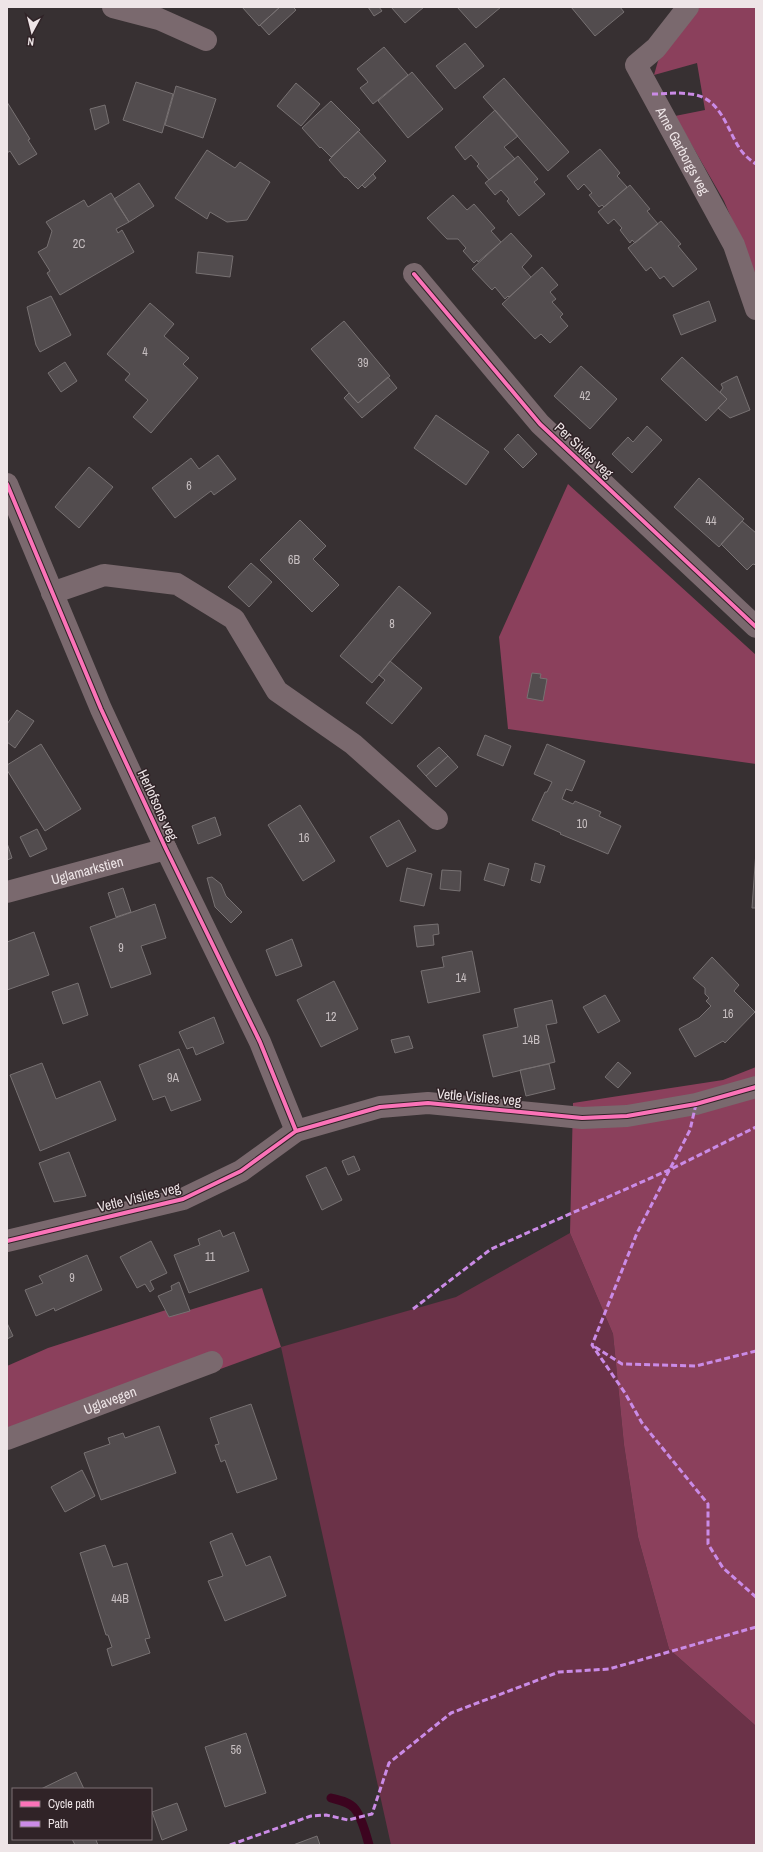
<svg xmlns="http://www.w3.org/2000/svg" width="763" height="1852" font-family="'Archivo Narrow',sans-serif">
	<rect width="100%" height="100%" fill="#373032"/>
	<path fill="#6b3248" d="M570,1233l43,101 11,111 14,92 31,112 87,77v119h-365l-110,-498 175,-50z"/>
	<path fill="#8b405c" d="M699,7h57v269l-32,-75 -49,-85 30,-6 -8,-47 -43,12 4,-14z
		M568,484l188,171v109l-248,-35 -9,-92z
		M756,1067v659l-87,-77 -31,-112 -14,-92 -11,-111 -43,-101 3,-130 150,-23z
		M262,1288l19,59 -274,100v-81l41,-18 118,-38 4,6z"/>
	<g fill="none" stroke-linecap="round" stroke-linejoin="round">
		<path stroke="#3c041f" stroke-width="9" d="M331,1798c8,2 19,4 24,11 7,9 11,25 14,36"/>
	</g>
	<path fill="#524c4e" stroke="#777172" d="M242,7h38l-21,19z
		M280,7h13l3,3 -27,25 -9,-10z
		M368,7h11l3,4 -8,5z
		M391,7h33l-19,16z
		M457,7h44l-25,21z
		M571,7h49l4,5 -29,24z
		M465,43l19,23 -29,23 -19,-23z
		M384,47l24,28 -35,29 -13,-16 8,-6 -11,-13z
		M412,72l31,37 -35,29 -30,-37z
		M504,78l65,74 -21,19 -65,-74z
		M136,82l37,12 -11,39 -39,-13z
		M296,83l24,21 -19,22 -24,-20z
		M176,86l40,13 -13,39 -38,-13z
		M331,101l29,29 -29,27 -10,-10 -1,1 -18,-20z
		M7,102l23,37 -2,1 9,14 -18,11 -9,-14 -3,2z
		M105,105l4,18 -14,7 -5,-21z
		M495,110l23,26 -14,11 11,12 -26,21 -12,-14 2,-2 -8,-9 -6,5 -10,-13z
		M358,131l28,30 -28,28 -12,-12 -1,1 -16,-18z
		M600,149l20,24 -3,3 10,11 -23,20 -2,-2 -3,2 -10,-12 3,-2 -8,-9 -6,6 -11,-14z
		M207,150l28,18 5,-6 30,20 -23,38 -20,2 -17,-10 -3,7 -32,-21z
		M518,156l20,23 -4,3 11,12 -26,22 -12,-15 2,-2 -8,-9 -6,5 -10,-12z
		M373,174l3,4 -11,10 -3,-3z
		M139,183l15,23 -25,16 -15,-23z
		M630,185l20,24 -3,2 11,13 -23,19 -3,-3 -2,3 -10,-13 2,-2 -8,-9 -6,5 -10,-12z
		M111,193l18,29 -13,7 2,4 4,-3 12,22 -74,43 -13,-22 3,-2 -12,-19 9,-5 5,-16 -6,-9 38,-22 4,7z
		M453,195l14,15 7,-6 21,24 -4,3 10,11 -23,20 -1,-2 -3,3 -11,-12 3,-3 -8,-9h-11l-20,-21z
		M661,221l20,23 -3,2 19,23 -24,18 -9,-11 -4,3 -9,-12 -5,4 -18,-23z
		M511,233l21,23 -10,11 9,10 -22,20 -1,-1 -3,3 -10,-12 -3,3 -20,-21z
		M198,252l35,4 -3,21 -34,-4z
		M542,267l16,18 -8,7 6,7 -4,3 11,12 -3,3 8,9 -18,17 -9,-9 -6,5 -33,-35z
		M51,296l20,39 -31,17 -4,-7 -9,-38z
		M709,301l7,20 -35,14 -8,-20z
		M150,303l24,21 -10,12 25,22 -6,6 15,14 -47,55 -18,-16 15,-17 -23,-20 5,-6 -23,-20z
		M344,321l46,55 -32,27 -47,-54z
		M682,357l45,42 -21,22 -45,-42z
		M65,362l12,19 -16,11 -13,-19z
		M581,366l36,33 -27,30 -36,-33z
		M737,376l13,34 -20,8 -12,-10 9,-9 -7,-7 3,-4 -2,-4z
		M388,377l9,11 -35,30 -18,-20 5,-5 9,10z
		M436,415l53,37 -23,33 -52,-37z
		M647,426l15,14 -30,33 -20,-19 16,-17 5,5z
		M518,434l19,20 -14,14 -19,-19z
		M218,455l18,24 -22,16 -3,-4 -36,27 -23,-30 39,-30 8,11z
		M89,467l24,20 -34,41 -24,-21z
		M699,478l45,41 -25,28 -45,-40z
		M300,520l26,26 -13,13 26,26 -27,27 -52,-52z
		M742,521l14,12v32l-3,-1 -6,6 -26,-26z
		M251,563l21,19 -23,25 -21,-20z
		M399,586l32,27 -59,70 -32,-27z
		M390,661l32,27 -30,36 -26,-21 19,-23 -6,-5z
		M532,673l9,1 -1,4 7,1 -4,22 -16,-3z
		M17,710l17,11 -19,27 -8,-6v-18z
		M485,735l26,11 -8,20 -26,-11z
		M41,744l40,65 -36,22 -38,-61v-5z
		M547,744l38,17 -13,30 -6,-2 -4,10 11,5 2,-3 26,11 -2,4 22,10 -13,28 -48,-20 1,-1 -29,-13 13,-28h2l5,-10 -18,-8z
		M439,747l9,9 -22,20 -9,-10z
		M448,756l10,11 -22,20 -10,-11z
		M300,805l35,56 -32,20 -35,-56z
		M215,817l6,18 -23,9 -6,-18z
		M399,820l17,31 -29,16 -17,-30z
		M37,829l10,20 -17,8 -10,-20z
		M7,843l5,15 -5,2z
		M756,851v57h-4z
		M489,863l20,6 -5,17 -20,-6z
		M535,863l10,3 -5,17 -9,-3z
		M407,868l25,6 -8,32 -24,-5z
		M442,870l19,1 -1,20 -20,-2z
		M212,877l9,7 5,12 16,16 -11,11 -16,-16 -8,-29z
		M123,888l8,24 -15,5 -8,-24z
		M155,904l11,34 -25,8 10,28 -40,14 -21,-61z
		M438,924l1,10 -6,1 1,10 -17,2 -3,-21z
		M34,932l15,43 -42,15v-48z
		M292,939l10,27 -26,10 -10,-26z
		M472,951l8,41 -52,11 -7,-32 23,-4 -2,-10z
		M712,957l27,28 -5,6 21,21 -30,31 -2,-2 -28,16 -16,-28 20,-11 12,-12 -5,-5 3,-3 -4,-4v-6l-12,-10z
		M334,981l24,48 -37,18 -24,-47z
		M78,983l10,32 -25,9 -11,-32z
		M605,995l15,26 -22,12 -15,-26z
		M552,1000l5,23 -11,2 9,37 -62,15 -10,-42 35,-8 -4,-18z
		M214,1017l10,26 -28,12 -3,-8 -6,2 -8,-17z
		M409,1036l4,12 -18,5 -4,-13z
		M179,1049l22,51 -30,11 -6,-15 -12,4 -14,-35z
		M618,1062l13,11 -13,15 -13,-11z
		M42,1063l14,36 44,-18 16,39 -76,31 -30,-76z
		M549,1064l6,25 -29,7 -6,-26z
		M69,1152l17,44 -32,6 -15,-39z
		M354,1156l6,14 -12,5 -6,-14z
		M326,1167l16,33 -20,10 -16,-34z
		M220,1230l3,7 11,-5 15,39 -60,22 -15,-38 26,-10 -2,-6z
		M151,1241l16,32 -17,8 4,8 -4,3 -5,-8 -8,4 -17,-31z
		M87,1255l15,35 -47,21 -1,-3 -18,8 -11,-26 18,-7 -4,-7z
		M179,1282l11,29 -21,6 -11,-21 14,-6 -1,-4z
		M7,1323l6,13 -6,3z
		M251,1404l26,75 -40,14 -12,-33 -4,2 -6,-17 4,-1 -9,-26z
		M159,1426l17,47 -75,27 -17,-47 26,-9 -2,-6 15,-5 2,5z
		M82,1470l13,26 -30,16 -14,-25z
		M232,1533l14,33 24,-10 16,40 -61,25 -17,-40 15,-5 -13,-34z
		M105,1545l8,22 14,-4 23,75 -5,1 5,14 -38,13 -5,-17 5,-2 -4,-12h-2l-26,-82z
		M246,1733l20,60 -41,14 -20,-60z
		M76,1772l8,17h-43z
		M177,1803l10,27 -25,10 -10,-28z
		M317,1836l3,9h-27z
		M72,1839h26l-2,1 2,5h-23z"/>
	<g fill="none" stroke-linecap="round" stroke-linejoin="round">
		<g stroke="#7a696e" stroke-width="22">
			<path d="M113,7l46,12 47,21"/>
			<path id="s1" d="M688,7l-32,41 -20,17 98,180 22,64"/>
			<path d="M414,274l126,150 216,203"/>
			<path d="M7,484l94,225 65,140 94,193 36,89"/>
			<path d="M52,593l52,-18 73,9 57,35 43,72 76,53 84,75"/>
			<path id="s2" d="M7,892l159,-43"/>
			<path d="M7,1241l176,-42 58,-28 55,-40 84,-24 48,-4 154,15 45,-2 69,-12 60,-17"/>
			<path id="s3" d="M7,1439l205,-77"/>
		</g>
		<path stroke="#ca8be6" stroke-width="3" stroke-dasharray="6 3" stroke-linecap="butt" d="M652,94c13,0 26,-2 38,0 31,3 36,34 50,55 4,6 10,11 16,15
			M696,1104l-6,26 -53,103 -45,112 33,48 17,30 66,81v40l15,24 33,29
			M413,1309l78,-60 180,-80 85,-42
			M595,1347l27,17 74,2 60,-15
			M230,1845l81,-29 15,-1 22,5 24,-6 17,-51 62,-50 108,-41 50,-3 147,-42"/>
		<defs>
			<path id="cycleway" d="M414,274l126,150 216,203
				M7,484l94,225 65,140 94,193 36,89
				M7,1241l176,-42 58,-28 55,-40 84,-24 48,-4 154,15 45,-2 69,-12 60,-17"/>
		</defs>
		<use href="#cycleway" stroke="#302327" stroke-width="6"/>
		<use href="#cycleway" stroke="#fb73b8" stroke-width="4"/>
	</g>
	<g text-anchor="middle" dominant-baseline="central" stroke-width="3" stroke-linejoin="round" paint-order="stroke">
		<g font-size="12" fill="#c7bfc1">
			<text x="79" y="244">2C</text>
			<text x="145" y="352">4</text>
			<text x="363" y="363">39</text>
			<text x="585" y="396">42</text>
			<text x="189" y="486">6</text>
			<text x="711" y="521">44</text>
			<text x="294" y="560">6B</text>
			<text x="392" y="624">8</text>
			<text x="582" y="824">10</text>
			<text x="304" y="838">16</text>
			<text x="121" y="948">9</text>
			<text x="461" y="978">14</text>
			<text x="728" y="1014">16</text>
			<text x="331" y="1017">12</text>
			<text x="531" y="1040">14B</text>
			<text x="173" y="1078">9A</text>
			<text x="210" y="1257">11</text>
			<text x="72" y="1278">9</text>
			<text x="120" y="1599">44B</text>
			<text x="236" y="1750">56</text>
		</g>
		<g font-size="14" fill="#eee5e7" stroke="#302327">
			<text stroke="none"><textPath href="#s1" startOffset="176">Arne Garborgs veg</textPath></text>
			<text transform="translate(584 450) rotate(43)">Per Sivles veg</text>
			<text transform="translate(158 805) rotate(65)">Herlofsons veg</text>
			<text stroke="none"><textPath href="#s2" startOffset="83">Uglamarkstien</textPath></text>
			<text transform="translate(479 1097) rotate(5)">Vetle Vislies veg</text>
			<text transform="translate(139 1197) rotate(-14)">Vetle Vislies veg</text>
			<text stroke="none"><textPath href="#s3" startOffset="110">Uglavegen</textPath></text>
		</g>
	</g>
	<rect width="763" height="1852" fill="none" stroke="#eee5e7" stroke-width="16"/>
	<rect x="12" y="1788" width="140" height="52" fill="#302327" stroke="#7c7174"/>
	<rect x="20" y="1801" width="20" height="6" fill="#fb73b8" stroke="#7c7174"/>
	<text x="48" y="1808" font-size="12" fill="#eee5e7">Cycle path</text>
	<rect x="20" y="1821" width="20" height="6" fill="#ca8be6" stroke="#7c7174"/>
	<text x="48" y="1828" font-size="12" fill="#eee5e7">Path</text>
	<g transform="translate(32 32) rotate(187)" stroke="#302327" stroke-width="3" paint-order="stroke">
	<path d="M0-3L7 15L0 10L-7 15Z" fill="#eee5e7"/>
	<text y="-6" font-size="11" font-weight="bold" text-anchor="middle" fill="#eee5e7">N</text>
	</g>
</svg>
